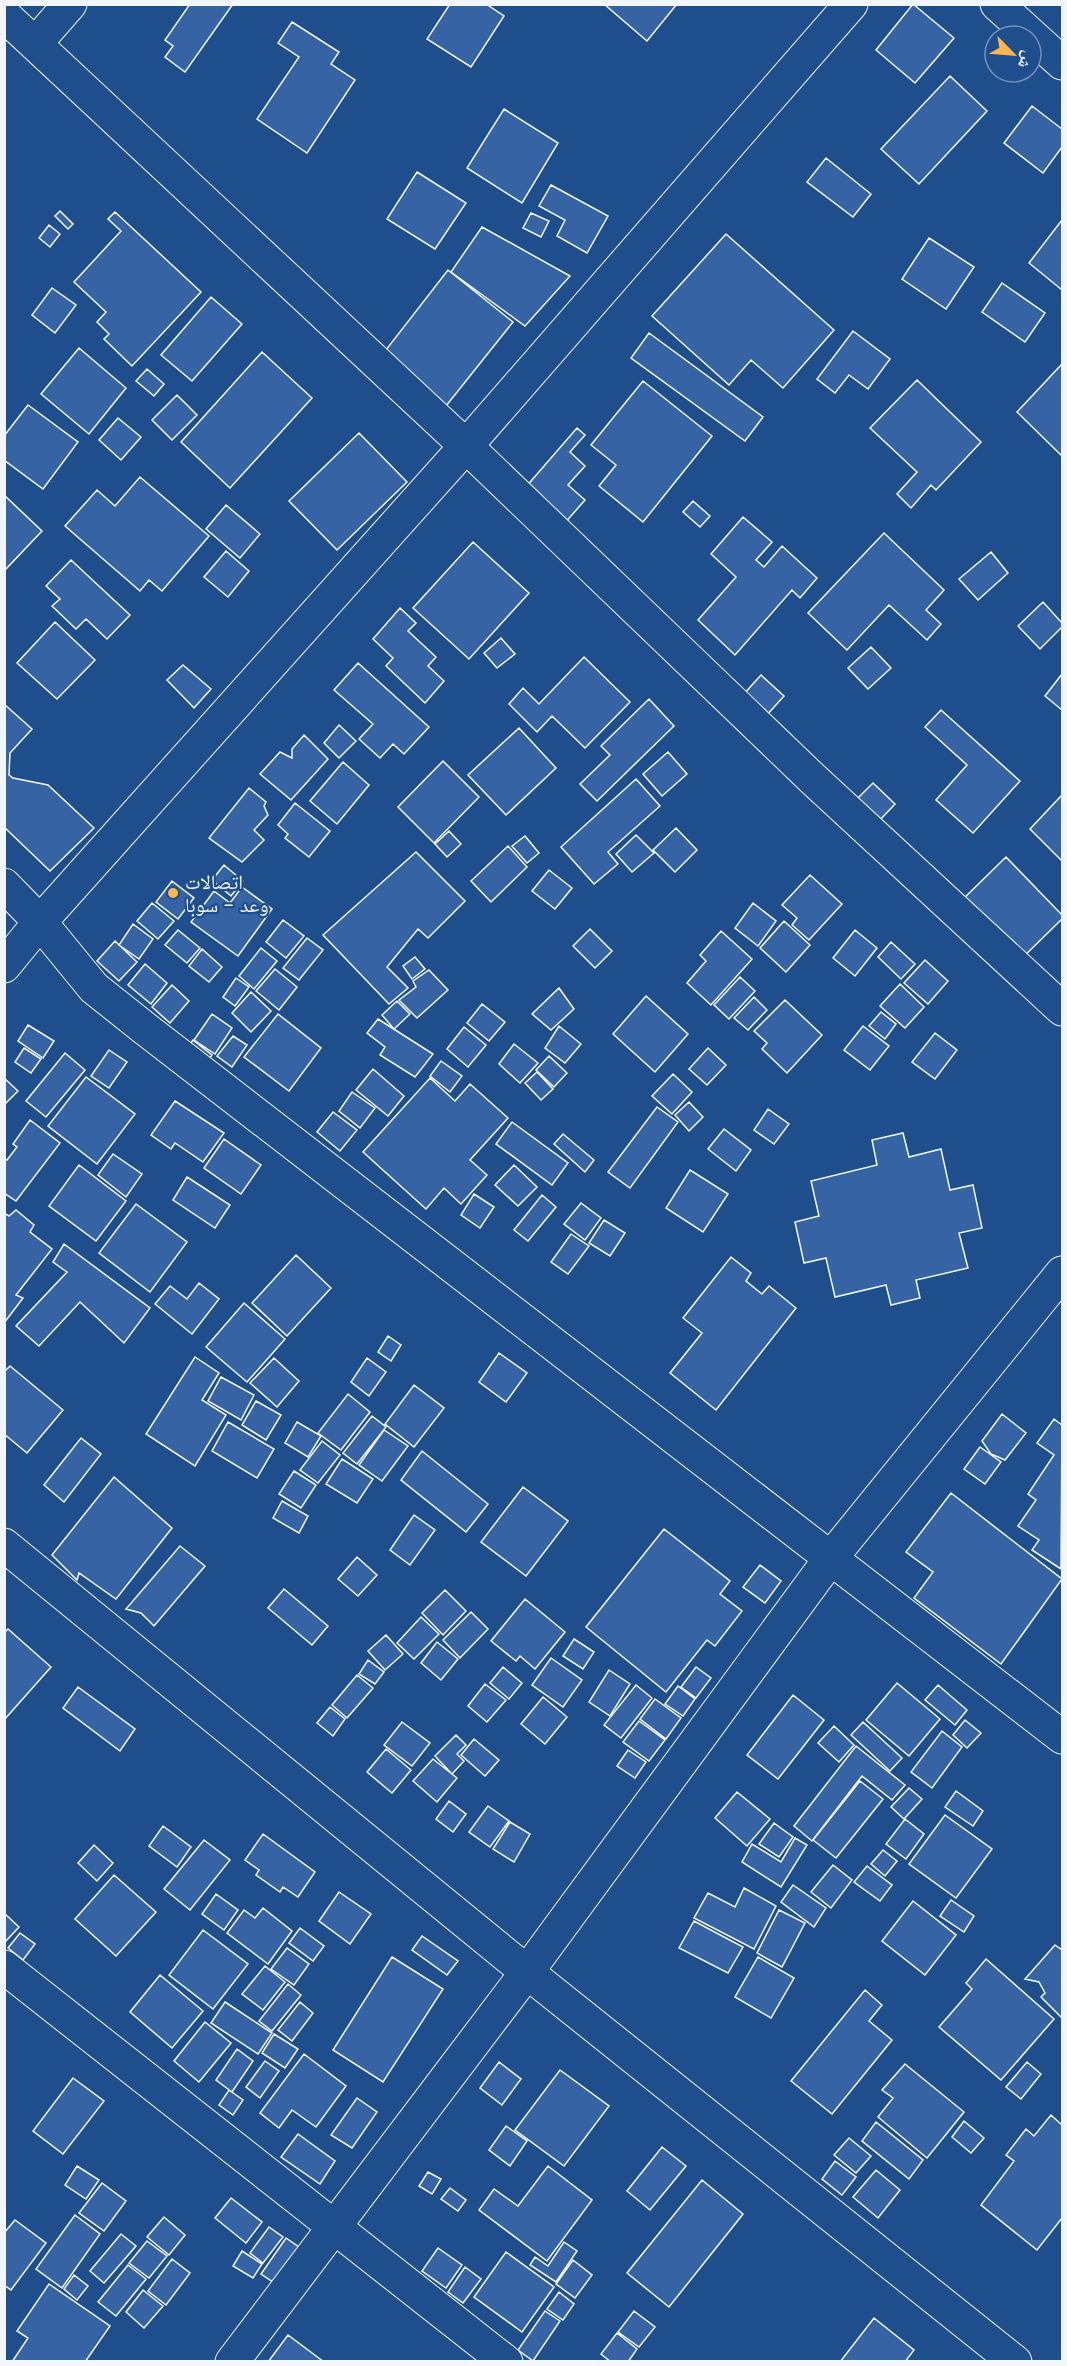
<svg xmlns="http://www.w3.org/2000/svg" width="1067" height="2366" font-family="Poppins,'Noto Naskh Arabic',sans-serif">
	<rect width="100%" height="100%" fill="#1f4e8c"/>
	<path fill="#3563a3" stroke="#f2f6ff" stroke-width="1.5" d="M190,4h43l-48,68 -20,-15 8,-11 -8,-6z
		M450,4h36l18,12 -33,51 -44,-28z
		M604,4h73l-30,37z
		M913,4l41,34 -39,45 -39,-33z
		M292,22l47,30 -8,12 24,16 -48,73 -50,-34 42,-62 -21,-14z
		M950,76l37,35 -68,73 -38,-35z
		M1032,106l30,23v18l-19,26 -39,-30z
		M504,109l54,34 -36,60 -55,-35z
		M826,158l45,36 -18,23 -46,-35z
		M417,172l49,31 -31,46 -48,-30z
		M551,185l57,31 -21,37 -30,-17 8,-16 -26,-14z
		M60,211l13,13 -5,5 -13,-13z
		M115,212l86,80 -69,74 -28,-27 5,-5 -12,-12 9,-10 -32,-30 47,-51 -13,-12z
		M531,213l18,8 -8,16 -18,-9z
		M1062,220v70l-33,-27z
		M49,225l11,9 -10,13 -11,-9z
		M482,227l88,49 -45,50 -74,-54z
		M726,234l108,96 -51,58 -32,-28 -22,25 -77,-69z
		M929,238l45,29 -28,42 -44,-30z
		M448,270l65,52 -67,84 -64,-51z
		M1002,283l43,30 -20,29 -43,-30z
		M52,288l24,17 -21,28 -23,-18z
		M211,297l31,27 -50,57 -31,-26z
		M853,331l37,28 -22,30 -19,-14 -14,18 -18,-14z
		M649,333l114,84 -18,24 -114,-83z
		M79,348l47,40 -37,46 -48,-40z
		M262,352l50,46 -82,90 -49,-46z
		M1062,364v92l-45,-44z
		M147,369l17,15 -10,12 -18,-15z
		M917,380l64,62 -45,48 -5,-5 -20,23 -14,-14 20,-22 -47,-44z
		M643,381l69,55 -69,86 -44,-36 17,-21 -25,-20z
		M177,395l20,20 -25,25 -20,-20z
		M28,405l50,37 -35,47 -39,-29v-24z
		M118,418l23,19 -20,23 -22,-20z
		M577,428l8,7 -15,17 15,14 -17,19 17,15 -21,24 -39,-36z
		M359,433l48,49 -70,68 -48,-49z
		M140,477l69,59 -47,55 -13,-11 -9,11 -75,-65 32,-36 18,16z
		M4,495l38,36 -38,40z
		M693,501l17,15 -10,11 -17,-15z
		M226,505l34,29 -20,24 -34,-29z
		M743,517l29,25 -16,18 8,7 18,-21 35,32 -17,20 -8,-8 -57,65 -37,-35 38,-43 -25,-23z
		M884,533l60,57 -18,20 15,14 -14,16 -38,-35 -42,45 -39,-37z
		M473,542l56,51 -60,66 -56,-51z
		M226,551l23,20 -21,26 -24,-20z
		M991,552l17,21 -30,27 -19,-21z
		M71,560l59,55 -23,24 -21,-20 -10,10 -24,-23 8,-7 -14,-13z
		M1043,602l19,21v4l-22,22 -22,-23z
		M400,608l16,15 -8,8 28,26 -8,9 16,15 -19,22 -39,-37 7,-8 -20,-19z
		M55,622l40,38 -38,39 -40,-36z
		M501,638l14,16 -18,14 -13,-15z
		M871,647l20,21 -23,21 -20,-21z
		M584,657l46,45 -45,46 -33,-32 -15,16 -28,-28 14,-16 16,16z
		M358,663l71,64 -25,27 -11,-10 -13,14 -21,-19 14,-15 -39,-34z
		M183,665l28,24 -17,19 -27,-28z
		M1062,674v36l-17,-14z
		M761,675l23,21 -18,20 -23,-21z
		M649,699l25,27 -77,75 -17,-17 30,-29 -9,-9z
		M4,704l28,25 -22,24 -1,22 4,3 35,7 46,43 -44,43 -46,-44z
		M941,710l79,71 -47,52 -37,-33 31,-35 -42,-38z
		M339,725l17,16 -17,17 -15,-15z
		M519,728l37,40 -50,47 -38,-40z
		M304,735l24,24 -37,41 -31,-26 20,-22 12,6v-9z
		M668,752l19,22 -25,22 -19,-22z
		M443,761l36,36 -45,46 -36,-36z
		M343,762l26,23 -32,39 -27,-23z
		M636,779l24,27 -52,46 10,12 -24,20 -33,-37z
		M873,783l22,21 -16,17 -22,-22z
		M249,788l17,14 -2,4 4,9 -14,15 10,10 -22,22 -33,-24z
		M1062,795v66l-32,-32z
		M295,803l35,28 -21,26 -24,-19 3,-4 -10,-9z
		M676,828l21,22 -22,22 -22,-22z
		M449,831l12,13 -14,13 -12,-13z
		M636,835l18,18 -22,19 -16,-18z
		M525,836l14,17 -12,10 -15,-17z
		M508,846l19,21 -36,35 -20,-21z
		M416,852l49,49 -37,37 -10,-9 -31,38 21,21 -19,16 -66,-69z
		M1006,857l56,58v4l-46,45 -58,-60z
		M224,865l19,16 -12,15 -19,-16z
		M549,870l23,18 -17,21 -23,-18z
		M810,875l32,29 -33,36 -17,-15 5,-7 -15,-13z
		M172,881l22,17 -16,21 -22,-17z
		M242,887l30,22 -34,47 -47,-34 23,-31 16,12z
		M152,903l22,18 -16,18 -21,-18z
		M753,903l23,18 -18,25 -23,-18z
		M283,920l21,16 -18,22 -20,-16z
		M784,921l26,24 -24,27 -26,-24z
		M133,924l20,15 -14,20 -20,-14z
		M590,929l22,22 -17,17 -22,-22z
		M178,930l22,18 -13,15 -22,-18z
		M855,930l22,18 -22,28 -22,-18z
		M721,931l31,28 -41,46 -24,-22 19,-22 -6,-6z
		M307,938l16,12 -24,30 -16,-12z
		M115,941l22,21 -18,19 -22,-20z
		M891,942l24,22 -14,15 -23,-22z
		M261,948l16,13 -23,28 -15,-13z
		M202,949l20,18 -13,15 -20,-16z
		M415,957l10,12 -13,10 -9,-13z
		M925,960l23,21 -20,23 -24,-21z
		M145,964l22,19 -16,21 -23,-19z
		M275,969l22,18 -18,23 -23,-19z
		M429,970l19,20 -31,28 -18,-18 17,-13 -3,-6z
		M740,977l15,14 -26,28 -15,-14z
		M236,978l13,9 -14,19 -12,-9z
		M900,984l24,23 -19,21 -25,-22z
		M172,985l17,16 -19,22 -18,-16z
		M559,988l15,21 -23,21 -19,-16z
		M251,992l20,19 -20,21 -19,-19z
		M646,996l42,38 -33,38 -42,-38z
		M754,997l13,13 -19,20 -14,-12z
		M785,1000l37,35 -35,38 -25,-24 5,-6 -13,-12z
		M397,1001l13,13 -16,15 -12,-14z
		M482,1004l23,18 -16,19 -22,-18z
		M881,1012l15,12 -11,15 -16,-13z
		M212,1014l20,14 -17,26 -21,-14z
		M278,1014l43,34 -32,43 -45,-34z
		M378,1019l55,35 -18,23 -35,-22 5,-8 -18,-14z
		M28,1025l26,16 -11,17 -25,-17z
		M559,1026l22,18 -16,19 -20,-15z
		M863,1026l26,20 -19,24 -26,-20z
		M464,1027l22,18 -18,22 -21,-18z
		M935,1033l22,17 -22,29 -23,-17z
		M233,1036l14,9 -15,22 -15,-11z
		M193,1040l19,15 -8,12 -20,-15z
		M514,1044l24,19 -18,20 -21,-19z
		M24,1048l17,11 -10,14 -16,-11z
		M708,1048l18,17 -19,20 -18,-16z
		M109,1050l18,12 -18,26 -18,-12z
		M65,1053l20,17 -39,47 -20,-16z
		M549,1056l18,17 -13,14 -18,-17z
		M441,1061l21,15 -12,16 -20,-16z
		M373,1069l31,27 -16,20 -32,-26z
		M537,1072l16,17 -12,11 -16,-17z
		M673,1074l19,18 -20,22 -20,-18z
		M86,1077l49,37 -38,50 -49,-38z
		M4,1078l14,13 -14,14z
		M430,1078l25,23 15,-17 38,34 -38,42 17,15 -26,29 -17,-16 -18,21 -63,-57z
		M352,1092l23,16 -15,20 -21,-17z
		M175,1101l49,32 -21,29 -28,-19 -4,6 -20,-14z
		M689,1102l14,15 -14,14 -14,-16z
		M657,1107l21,15 -48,66 -22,-16z
		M768,1109l21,15 -15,20 -20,-14z
		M333,1112l24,18 -17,21 -23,-19z
		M30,1120l30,23 -44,58 -12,-8v-34l3,1 10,-13 -4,-3z
		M512,1122l56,41 -16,22 -56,-41z
		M724,1129l27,21 -15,21 -28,-22z
		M903,1133l6,24 32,-8 9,41 23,-5 9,43 -23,5 9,35 -52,12 4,18 -29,7 -5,-20 -51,12 -9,-39 -22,5 -9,-41 24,-6 -8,-35 66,-16 -5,-25z
		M563,1134l31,26 -9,12 -31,-28z
		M224,1139l37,26 -20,29 -37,-26z
		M113,1154l29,20 -16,23 -28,-22z
		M79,1165l47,36 -30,40 -47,-35z
		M514,1165l23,22 -19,19 -23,-21z
		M690,1170l38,24 -25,38 -37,-24z
		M187,1177l43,28 -15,23 -42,-28z
		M474,1194l20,13 -14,21 -19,-13z
		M542,1195l14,12 -28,34 -14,-11z
		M581,1203l20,15 -16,22 -21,-16z
		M136,1204l51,38 -37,50 -51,-39z
		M16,1210l18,15 -4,7 22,17 -36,46 7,3 -19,25v-110l5,3z
		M604,1220l21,13 -15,23 -21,-13z
		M571,1234l18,12 -21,28 -17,-12z
		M64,1244l86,64 -26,35 -44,-41 -41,44 -23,-20 51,-54 -14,-10z
		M296,1255l35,33 -44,48 -35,-33z
		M731,1257l20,16 -5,8 16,13 7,-8 27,22 -80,102 -46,-37 32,-40 -19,-15z
		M199,1283l20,16 -27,35 -37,-30 15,-18 17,13z
		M244,1303l41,36 -38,43 -41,-35z
		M388,1336l13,9 -10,16 -13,-9z
		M499,1353l28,20 -21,29 -27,-20z
		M195,1357l24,16 -17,27 24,15 -31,51 -49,-32z
		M274,1358l25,23 -22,26 -27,-24z
		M367,1358l19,14 -17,24 -18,-14z
		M10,1366l53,44 -36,43 -23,-19v-62z
		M221,1377l33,18 -13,25 -33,-19z
		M414,1385l30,23 -30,39 -29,-23z
		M348,1394l22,18 -29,38 -23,-17z
		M256,1401l25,14 -15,25 -24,-15z
		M1002,1414l24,19 -21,27 -14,-6 -9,-13z
		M372,1416l14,11 -29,37 -14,-11z
		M1054,1419l8,6 -1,144 -29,-19 7,-10 -21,-14 18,-26 -8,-6 26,-39 -17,-12z
		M228,1422l46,27 -17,29 -45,-27z
		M297,1422l24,14 -13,21 -23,-14z
		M384,1430l24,16 -26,35 -23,-16z
		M81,1438l20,16 -37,48 -20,-17z
		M322,1441l18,14 -22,28 -18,-13z
		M980,1447l21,15 -16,22 -21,-15z
		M422,1451l66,53 -22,28 -65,-52z
		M342,1459l31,20 -16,24 -31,-19z
		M294,1471l22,14 -15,23 -22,-14z
		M114,1477l58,51 -56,71 -37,-26 -2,7 -25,-25z
		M523,1487l45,34 -42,55 -45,-34z
		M951,1493l111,86 -61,85 -87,-66 19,-26 -27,-20z
		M282,1501l26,15 -9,17 -26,-15z
		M414,1515l21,15 -25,35 -20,-15z
		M664,1529l66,52 -10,13 22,17 -27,35 -8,-6 -41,52 -80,-65z
		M180,1546l25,20 -51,60 -13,-13 -15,-4z
		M357,1557l20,18 -19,21 -20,-17z
		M760,1565l21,16 -16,22 -22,-16z
		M284,1589l44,37 -16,19 -44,-37z
		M445,1590l21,21 -23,24 -21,-22z
		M525,1599l40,33 -30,37 -15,-13 -4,5 -25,-20z
		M471,1612l17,17 -28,29 -17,-18z
		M421,1617l18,17 -25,25 -17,-16z
		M8,1629l43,38 -47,53v-87z
		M386,1635l17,19 -18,16 -17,-19z
		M574,1639l20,13 -11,17 -20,-13z
		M437,1642l21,17 -17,21 -20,-17z
		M551,1658l31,22 -19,27 -31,-22z
		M368,1660l16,12 -9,12 -16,-10z
		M503,1667l19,16 -13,16 -19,-16z
		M696,1667l15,11 -15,20 -15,-11z
		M609,1670l21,14 -20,32 -21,-14z
		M357,1675l16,13 -26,30 -15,-13z
		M897,1683l43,36 -31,37 -43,-36z
		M485,1684l21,16 -19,22 -19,-16z
		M636,1685l16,13 -31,40 -17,-13z
		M938,1685l29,25 -12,15 -30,-25z
		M678,1686l17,13 -12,17 -18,-12z
		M78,1687l57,42 -15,22 -57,-43z
		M793,1695l31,25 -46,59 -31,-24z
		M543,1697l24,20 -22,27 -24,-20z
		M655,1699l26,19 -15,21 -26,-20z
		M330,1707l15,12 -12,17 -16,-13z
		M965,1720l16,13 -14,15 -14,-13z
		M639,1721l26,19 -16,21 -26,-19z
		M402,1722l28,21 -18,23 -28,-21z
		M863,1722l39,36 -12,13 -39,-36z
		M834,1726l20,19 -15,17 -21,-19z
		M942,1731l20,16 -30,41 -21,-16z
		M456,1735l10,10 -9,9 7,7 -12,13 -17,-18z
		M474,1739l25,21 -14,16 -24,-21z
		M856,1746l49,39 -13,15 -30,-24 -50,65 -18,-15z
		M386,1749l25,21 -19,23 -25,-21z
		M628,1750l18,12 -11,16 -18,-12z
		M433,1759l24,19 -20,24 -24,-21z
		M860,1781l23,18 -47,59 -23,-18z
		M909,1788l13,11 -18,20 -13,-12z
		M956,1791l27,20 -10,15 -28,-19z
		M737,1792l33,27 -23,27 -32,-28z
		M449,1801l17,13 -13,18 -17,-13z
		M488,1806l21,15 -19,26 -21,-15z
		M945,1815l47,34 -36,49 -47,-34z
		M905,1819l19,15 -18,25 -20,-15z
		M510,1822l20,12 -16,28 -21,-13z
		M774,1823l19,14 -14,20 -20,-13z
		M163,1826l28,21 -14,20 -28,-21z
		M263,1834l52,38 -17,25 -15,-10 -3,5 -24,-17 3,-5 -14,-10z
		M795,1838l12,7 -26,42 -39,-25 10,-18 29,18z
		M204,1840l26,20 -40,50 -26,-21z
		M94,1845l19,18 -16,18 -19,-18z
		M883,1850l14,11 -12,15 -14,-12z
		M833,1865l19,15 -21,28 -20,-16z
		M867,1866l25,19 -12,16 -26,-19z
		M114,1875l42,37 -40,44 -41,-37z
		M793,1885l33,23 -12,19 -33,-25z
		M744,1888l32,18 -22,43 -60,-31 14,-25 27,14z
		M339,1892l32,22 -21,30 -31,-23z
		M216,1894l22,16 -14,20 -22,-16z
		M951,1900l23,16 -10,16 -24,-16z
		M913,1901l43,34 -31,40 -43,-34z
		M263,1908l29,23 -24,33 -41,-31 17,-23 11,8z
		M779,1910l26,13 -23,44 -25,-14z
		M4,1913l15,14 -15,16z
		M694,1921l49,26 -15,26 -49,-25z
		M300,1928l24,18 -11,15 -24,-18z
		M203,1930l45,34 -35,45 -44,-34z
		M20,1933l15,11 -12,16 -15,-12z
		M422,1936l36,25 -11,14 -35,-25z
		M1055,1945l7,5v68l-21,-21 4,-4 -6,-11 -14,-3z
		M287,1948l22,16 -15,21 -23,-16z
		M392,1957l51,32 -60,93 -50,-32z
		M758,1957l36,21 -23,40 -36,-21z
		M986,1959l68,60 -53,61 -62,-53 33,-38 -6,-6z
		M265,1966l20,16 -22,28 -21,-16z
		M160,1975l43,36 -31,37 -42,-36z
		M288,1984l13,11 -29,36 -13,-10z
		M865,1990l17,15 -13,16 23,19 -60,74 -41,-33z
		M225,2002l47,31 -14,21 -47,-31z
		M300,2002l13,11 -21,28 -14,-11z
		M205,2022l26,21 -32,39 -25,-21z
		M274,2034l24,15 -13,19 -23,-15z
		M237,2049l16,12 -21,31 -16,-12z
		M304,2054l42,32 -30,41 -24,-17 -13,18 -19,-15z
		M265,2061l14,10 -19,27 -14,-11z
		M499,2062l22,17 -19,26 -22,-17z
		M1027,2062l14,12 -20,25 -15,-12z
		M905,2064l59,48 -37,46 -49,-41 15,-19 -11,-8z
		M560,2070l49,36 -45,60 -49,-36z
		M73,2078l31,23 -41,53 -30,-23z
		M229,2090l14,10 -10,15 -14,-10z
		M357,2098l20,14 -25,36 -21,-13z
		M1051,2115l11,10v93l-25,32 -56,-45 33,-44 -8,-6 20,-26 8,7z
		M964,2121l20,17 -13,15 -19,-16z
		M876,2122l47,38 -14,19 -47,-38z
		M506,2126l21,15 -17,25 -21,-16z
		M298,2134l37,27 -15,23 -39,-27z
		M849,2138l22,18 -15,17 -22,-18z
		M662,2147l24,19 -36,44 -23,-19z
		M835,2161l21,16 -14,18 -20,-16z
		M77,2166l22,14 -13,19 -21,-14z
		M548,2166l44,34 -45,61 -68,-51 15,-21 24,17z
		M876,2170l24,20 -22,28 -25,-21z
		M428,2172l13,7 -9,15 -13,-8z
		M702,2180l41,34 -74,93 -42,-34z
		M102,2183l24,18 -22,30 -25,-18z
		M450,2188l16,12 -8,11 -17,-12z
		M231,2198l31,24 -16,21 -31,-25z
		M75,2215l25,19 -38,54 -26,-19z
		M164,2217l21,18 -16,20 -22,-18z
		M15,2220l31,23 -35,47 -7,-5v-52z
		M269,2227l14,10 -20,26 -13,-10z
		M121,2234l15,12 -32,37 -14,-12z
		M286,2238l13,9 -26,35 -12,-8z
		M147,2241l20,15 -18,22 -20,-15z
		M564,2242l13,9 -21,31 -26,-17 5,-8 13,9z
		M438,2248l24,17 -16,23 -24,-17z
		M242,2251l20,13 -9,14 -20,-12z
		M506,2252l48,35 -32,45 -48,-35z
		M172,2259l18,14 -24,32 -18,-14z
		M573,2260l19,15 -17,23 -19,-14z
		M128,2265l18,14 -30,37 -18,-14z
		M465,2267l16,12 -18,24 -15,-11z
		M74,2275l14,11 -11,14 -13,-11z
		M49,2284l61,42 -25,36h-73l16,-24 -11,-7z
		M143,2290l20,16 -19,22 -18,-16z
		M559,2292l15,12 -11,16 -16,-11z
		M545,2311l15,10 -27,40 -15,-11z
		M634,2311l21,16 -16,20 -21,-15z
		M874,2318l40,32 -9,12h-65z
		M617,2333l20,16 -9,13h-17l-10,-8z
		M288,2335l36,27h-56z"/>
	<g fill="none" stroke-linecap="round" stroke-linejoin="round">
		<defs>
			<path id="minor" d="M997,4l65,59
				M4,15l462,431 347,333 249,230
				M35,44l35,-40
				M4,885l36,37 54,66 49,39 919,710
				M4,966l36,-44 426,-476 385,-442
				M4,1545l523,427 488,390
				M4,1967l502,395
				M232,2362l295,-390 303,-413 232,-286"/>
		</defs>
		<use href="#minor" stroke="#f2f6ff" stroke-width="35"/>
		<use href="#minor" stroke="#1f4e8c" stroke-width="33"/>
	</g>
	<circle fill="#ffb74d" stroke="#1f4e8c" stroke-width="2" cx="173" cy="893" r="6"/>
	<g text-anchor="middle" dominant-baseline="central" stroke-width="4.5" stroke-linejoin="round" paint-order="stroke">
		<g font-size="20" fill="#f2f6ff" stroke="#1f4e8c" text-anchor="start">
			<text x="185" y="882">اتصالات<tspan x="185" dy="23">وعد - سوبا</tspan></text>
		</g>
	</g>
	<rect width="1067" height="2366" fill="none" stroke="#f2f6ff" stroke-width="12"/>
	<g transform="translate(1013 54) rotate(115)"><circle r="28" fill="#1f4e8c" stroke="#7391ba" stroke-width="1.5"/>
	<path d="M0-4.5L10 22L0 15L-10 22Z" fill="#ffb74d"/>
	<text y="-9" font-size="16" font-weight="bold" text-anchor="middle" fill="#f2f6ff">ش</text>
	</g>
</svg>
